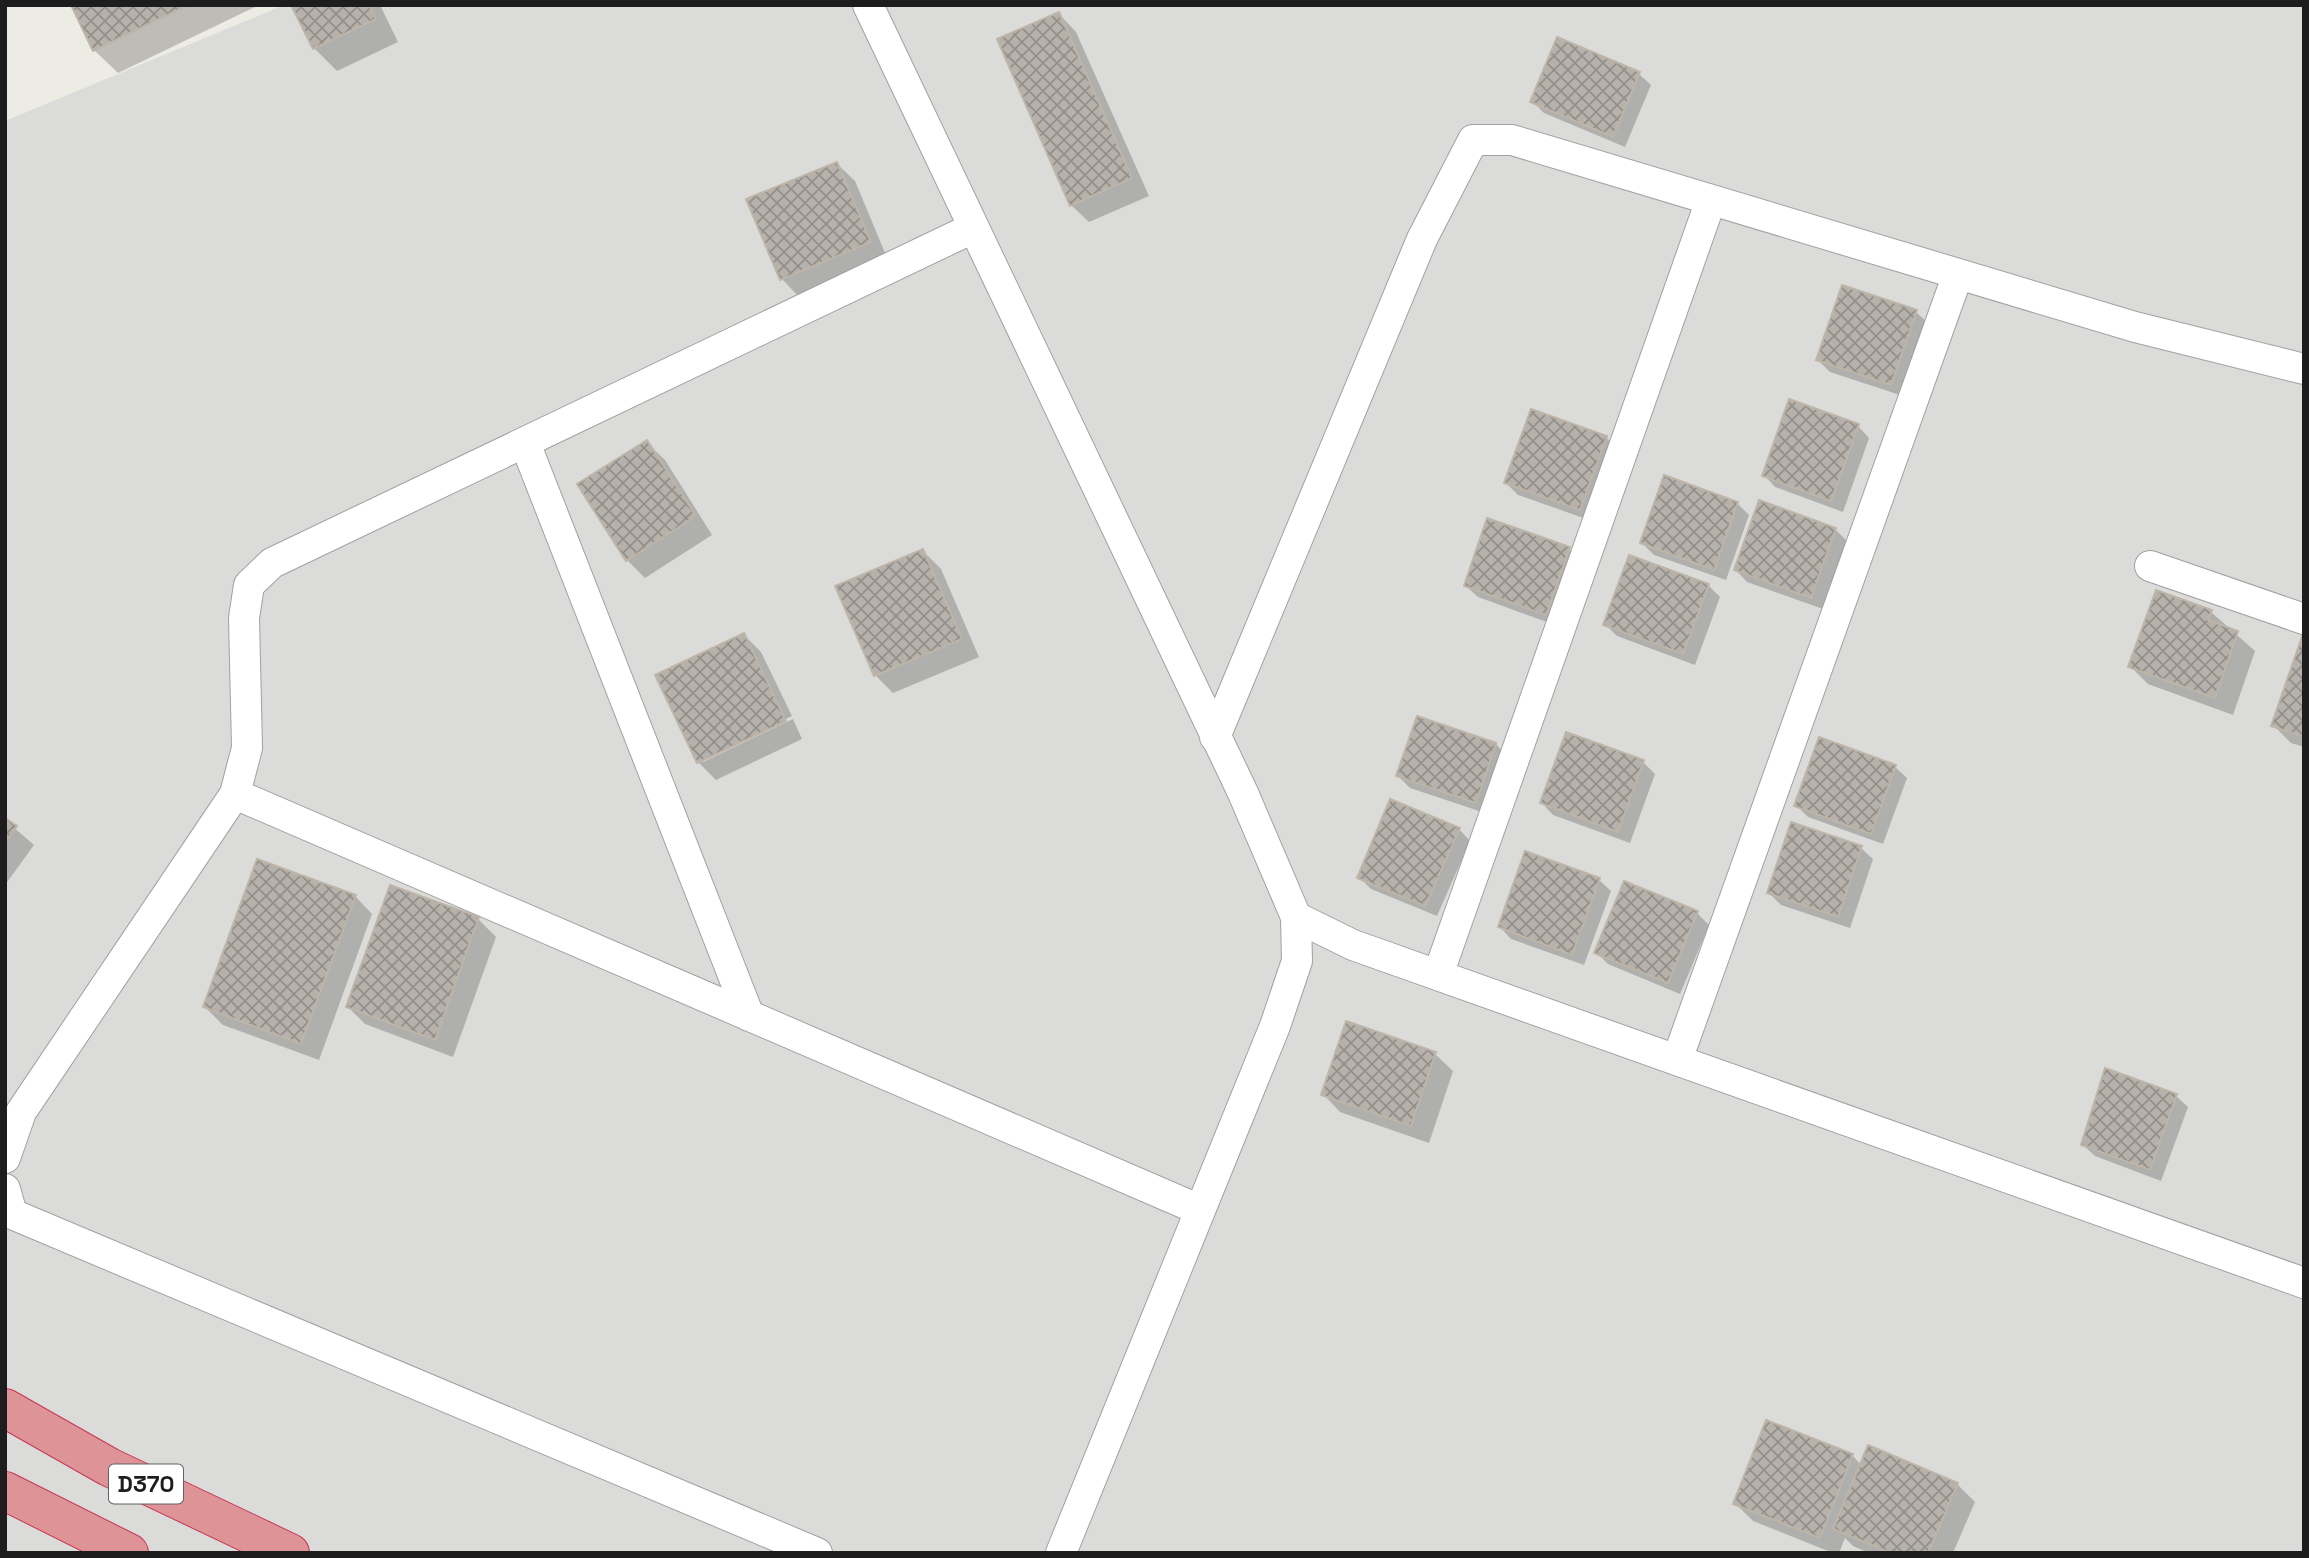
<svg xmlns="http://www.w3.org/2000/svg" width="2309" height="1558" font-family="'Space Grotesk',sans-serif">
	<defs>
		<pattern id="building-cross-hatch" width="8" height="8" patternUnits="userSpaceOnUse" patternTransform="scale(1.75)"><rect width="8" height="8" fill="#b6b1aa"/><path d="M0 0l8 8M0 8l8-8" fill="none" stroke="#938f8a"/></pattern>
	</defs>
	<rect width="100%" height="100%" fill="#edece4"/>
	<path fill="#dbdbda" d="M284,5h2020v1548h-2299v-1432z"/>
	<path fill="#0003" d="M73,5h186l-141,68 -24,-23z
		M293,5h87l18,37 -61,29 -23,-23z
		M1059,14l17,18 73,164 -60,26 -18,-17z
		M1639,74l12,11 -26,62 -81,-34 -12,-12z
		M837,164l18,17 33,79 -89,37 -17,-18 -34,-79z
		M1916,312l12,11 -25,73 -73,-24 -12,-12z
		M1858,426l11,12 -26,74 -68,-25 -11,-12z
		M1606,437l12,12 -26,72 -74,-26 -12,-12z
		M647,443l18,17 47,75 -67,43 -18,-18z
		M1737,503l12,12 -23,65 -72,-25 -12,-12z
		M1835,529l12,12 -24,68 -76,-27 -11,-12z
		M1569,549l12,12 -23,65 -80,-29 -12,-11z
		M923,551l18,18 38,88 -86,36 -18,-18z
		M1708,585l12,12 -25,68 -78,-29 -12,-12z
		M2211,612l44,39 -22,64 -85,-31 -18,-18z
		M744,635l17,17 31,64 -89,42v4l90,-43 9,20 -86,41 -18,-18z
		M2304,638v109l-13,-4 -18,-18z
		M1496,744l11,12 -19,58 -78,-26 -12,-12z
		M1643,762l12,12 -25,69 -77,-28 -11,-12z
		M1895,767l12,11 -24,66 -75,-27 -12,-12z
		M5,820l29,25 -29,40z
		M1459,829l11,12 -33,75 -66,-27 -12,-12z
		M1861,848l12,11 -23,69 -69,-23 -12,-12z
		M1599,880l12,11 -27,74 -73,-26 -11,-12z
		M355,896l17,18 -53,146 -96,-35 -18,-18z
		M1697,913l12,12 -29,69 -72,-30 -12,-12z
		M478,919l18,18 -43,120 -88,-33 -17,-17z
		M1435,1054l18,17 -24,72 -89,-31 -17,-18z
		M2106,1070l70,26 12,11 -27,74 -66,-25 -12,-11z
		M1852,1455l9,10 96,19 18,18 -22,51h-84l-16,-7 -8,-8 -6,15h-6l-80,-32 -18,-18z"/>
	<path fill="url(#building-cross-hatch)" stroke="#beb5a8" stroke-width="2" d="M71,5h117l-95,46z
		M291,5h78l7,14 -63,30z
		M1059,12l73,166 -62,28 -73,-167z
		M1557,37l83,35 -27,65 -83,-35z
		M837,162l34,80 -91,38 -34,-81z
		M1842,285l75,25 -26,75 -75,-25z
		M1789,399l70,25 -28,77 -69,-25z
		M1531,409l76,27 -27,74 -76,-27z
		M647,440l49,76 -70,45 -49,-77z
		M1664,475l74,27 -24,68 -74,-27z
		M1759,500l77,28 -25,70 -77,-28z
		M1487,518l83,29 -24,68 -82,-29z
		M923,549l39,90 -88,37 -39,-90z
		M1629,555l80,29 -26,70 -80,-29z
		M2156,590l56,20 -4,10 30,11 -23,67 -87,-31z
		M744,633l42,88 -89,42 -42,-88z
		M2303,634h1v103l-33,-11z
		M1417,716l79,27 -20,60 -80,-27z
		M1566,732l78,28 -26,72 -78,-29z
		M1819,737l77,28 -25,69 -77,-28z
		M1390,799l70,29 -35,78 -68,-28z
		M5,818l12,8 -12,16z
		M1791,822l71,24 -24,71 -71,-24z
		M1525,851l75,27 -28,77 -74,-28z
		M257,859l99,36 -55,149 -98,-37z
		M1624,881l74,30 -30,72 -74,-30z
		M390,885l89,32 -44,123 -89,-33z
		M1346,1021l90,31 -25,74 -90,-31z
		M2105,1068l72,26 -27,76 -69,-25z
		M1766,1420l87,34 -33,84 -87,-34z
		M1868,1445l90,38 -30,70h-37l-58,-24z"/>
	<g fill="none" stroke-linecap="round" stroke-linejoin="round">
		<defs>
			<path id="street" d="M868,5l375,788 53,124 1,44 -22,65 -214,527
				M525,443l224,573
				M2150,566l154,53
				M1215,737l207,-498 51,-99h39l623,187 169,42
				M235,794l965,416
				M1296,917l57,28 951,338
				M1438,975l273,-775
				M1677,1060l281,-786
				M5,1158l16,-46 214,-318 12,-46 -3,-130 5,-33 23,-22 701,-335
				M5,1189l7,25 805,339"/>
			<path id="highway" d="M5,1408l104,59 181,86
				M5,1491l124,62"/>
		</defs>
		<use href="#street" stroke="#a1a1a1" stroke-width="32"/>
		<use href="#highway" stroke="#c83553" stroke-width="40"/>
		<use href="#street" stroke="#fff" stroke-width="30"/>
		<use href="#highway" stroke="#de9397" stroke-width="38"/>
	</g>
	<g text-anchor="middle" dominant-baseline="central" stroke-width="7" stroke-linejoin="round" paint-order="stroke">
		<rect fill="#fff" stroke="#616161" stroke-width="2" x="109" y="1464.5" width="74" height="39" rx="5"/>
		<g font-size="23" font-weight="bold" fill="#1d1d1d">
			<text x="146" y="1484">D370</text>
		</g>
	</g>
	<rect width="2309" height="1558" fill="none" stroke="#1d1d1d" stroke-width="14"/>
</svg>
